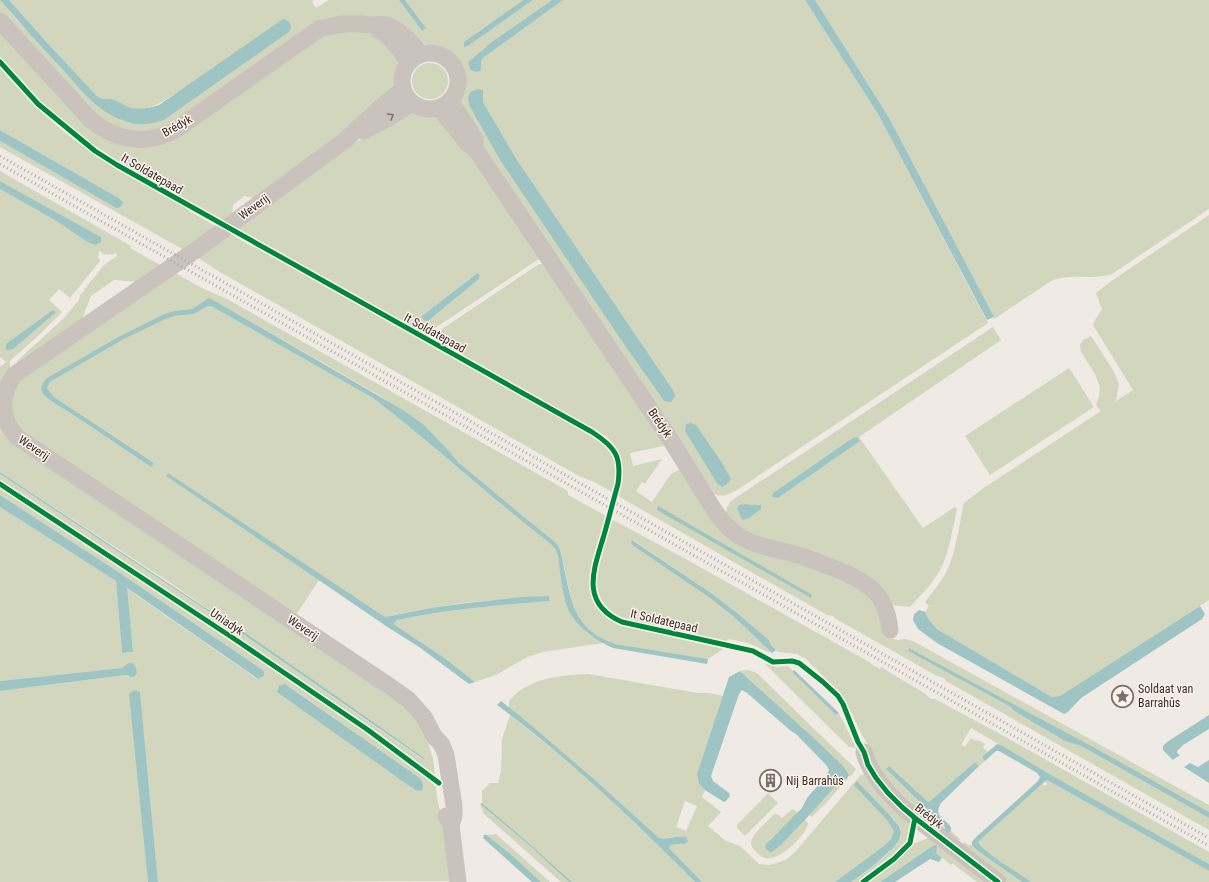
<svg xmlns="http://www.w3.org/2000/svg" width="1209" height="882" font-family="'Roboto Condensed',sans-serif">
	<rect width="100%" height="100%" fill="#f0eae4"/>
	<path fill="#d2d6bd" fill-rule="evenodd" d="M0,0l15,18 71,77 78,25 125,-88 -118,64c-13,9 -26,16 -42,12 -5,-2 -9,-5 -14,-8 -7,-3 -9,2 -18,-4l-45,-48 -43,-48h305l-2,2 4,6 13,-8h70l23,31 4,-3 -21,-28h118l-47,33 -11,14 3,-1 65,-46h19l-59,41 -25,21 2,7 11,1v-9l2,-3 80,-58h242l73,114 110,209 -251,167c-11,6 -15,8 -27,2l-224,-341 -26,-48 3,-19v-9l-2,-9 -7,-9 -11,-8 -17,-4 -43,-26 -14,-3h-14l-187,111 -27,6 -23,-5 -23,-14 -95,-101zM483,90v12l34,58 156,230 1,6 -3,5h-7l-41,-58 -123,-183 -30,-53z
		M815,0h394v209l-97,65c-21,7 -41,-2 -61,7l-57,38 -106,-203z
		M352,29l20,5 13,7 14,18v7l-5,21 -48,45 -92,66 -10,-2 -11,9 -1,11 -7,5 -30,-16 -1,1 -75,-44 -31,-21 -25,-20 -22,-19 -41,-45v-27l132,115 189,-110z
		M412 81a18 18 0 1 1 36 0a18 18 0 1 1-36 0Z
		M0,68c18,20 37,41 58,59 40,33 85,57 131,82v2l28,16 -33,23 -184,-103v-6l116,67h2l5,-6 -4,-4 -119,-68z
		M409,112h6l23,6 29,32 75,107 -113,75 -4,2 -165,-91 1,-1 -25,-14 116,-84zM477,273l1,1 2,3 -1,2 -51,42h-2l-4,-5 53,-42z
		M0,171l131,75 -1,2 32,18 -24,16 -24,-2 -23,16 -9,23 -63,45 -2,-3 46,-42 16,-19 1,-5 4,-4v-1l20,-25 13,-9 -1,-3 -4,2 -2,-1 -2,1 -1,-1 -3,1 -4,-4 -2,1 1,3 -1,2 2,4 -30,37 -11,-9 -10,11 13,12 -21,21 -31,28v7l-10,16v-18h1l5,-4 -6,-5v-168l58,33 29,20 8,3 6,-3v-5l-101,-56z
		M1209,215v385l-149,96 -8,1 -115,-68 -8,-9 -4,-8 4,-6 -4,-4c8,-11 19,-23 24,-36 8,-20 10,-42 15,-63l21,-16 116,-76 -5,-6 3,-9 1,-9 -5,-13 -14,-22 -1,-7 3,-5 8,-4 22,34 6,14 -3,17 17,-11 -40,-65 1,-3 8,-13 -6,-16 14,-11z
		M229,233l25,15 1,-1 335,188c25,16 30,28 22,57l-18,-10 -15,-6 -359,-204 -23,-15z
		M539,264h5l124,181 -38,8 3,13 29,-7 -17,25 -3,-2 -6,9 16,11 19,-28 12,-6 35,57 141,63c17,16 21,24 24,48l14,4 8,-1 8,2 296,164v7l-110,-62 -190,-102 -1,3 101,55 5,5 51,30 16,5 128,72v12l-263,-149 -2,-3 -7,-2 -101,-57 -3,-3 -6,-1 -209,-119c6,-21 8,-43 -11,-59 -4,-3 -9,-5 -13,-8l-158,-88c-2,-3 -2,-5 0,-8z
		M175,273l27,15 25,11 341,192v4l38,21c-11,39 -36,86 15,109l102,24 -15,10 -93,-15c-8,-3 -17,-7 -24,-13 -24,-20 -22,-56 -32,-84l-4,-5 -31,-25 -66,-55 -8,-10 -27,-28 -46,-30 -155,-89 -23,1 -7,3 -18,2 -10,3 -42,21 -79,48 -2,5 2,6 8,7 24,15 76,51 3,-4 -100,-66 -7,-9 3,-6 74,-43 42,-20 9,-3 19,-2 14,-8h3l162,92c61,47 118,100 179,147l4,5 2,6 7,41 22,36 16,10 -60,9 -16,5 -31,18 -21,7 -29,-23 -51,-34 -1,-2 3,-3c51,-10 101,-15 152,-19v-5c-39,2 -80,5 -119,12 -15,2 -30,6 -45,9l-217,-144 -2,3 153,104 -23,35 -277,-184 -11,-26 8,-23z
		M993,327l8,13 -142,97 64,91 32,-21 2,2c-4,18 -7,38 -14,55 -7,16 -21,30 -33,43l-19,-2 -153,-79 -12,-13 1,-6 4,-6zM854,437l6,4 -82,57 -6,-1 1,-4z
		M1069,368l25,39 -104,68 -25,-39z
		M0,426l411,285 16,27 6,21 2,16 -65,-48 -132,-90 -238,-157v-6l223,147 1,-1 -55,-38 -169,-110zM235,627l97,66 91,65 -1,1 -188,-131z
		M0,488l234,155 132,90 63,47 7,7 1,10 10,48 5,36 -294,1 -18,-189 -6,-3 -4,4 18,188h-148v-191l126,-16 2,2 9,-4 -1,-6 -3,-4 -11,5 -122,13v-174l116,74 6,72h5l6,-1 -7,-64 131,91 7,-3v-5l-144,-98 -120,-78zM286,684l62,44 72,63 -5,-1 -41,-30z
		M613,520l71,38 187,105v1l9,5 1,-2 43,26 7,6h4l69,37 205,116v12l-163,-92 -75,-44 -10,17 4,2 6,-9 5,3 2,-1 7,4 -2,3 5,5 -6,5 3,4 -6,5 -4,-4 -45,39 -2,1 -2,-1 -37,-35 -3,3 59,59v3l3,3 3,-3 9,8 -1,2 -4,1 -18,-13 -33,-28 -12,-12 -11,-15 -5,-9 -6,-17 -8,-13 -10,-21 -13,-22 -33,-33 -9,-5 -19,-2 -8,-8 -1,-4 -32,-27 -26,-20 -78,-53 -1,4 78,54 24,19 38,36c-8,-2 -14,-6 -21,-9 -7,-2 -15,-4 -23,-5l-1,3 -97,-22c-4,-1 -10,-3 -14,-5 -6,-3 -9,-8 -13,-13 -16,-24 2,-58 10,-82z
		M764,663l11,4 13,-1 5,5 -1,1 43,42h4l9,17 8,17 -7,-1z
		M748,670l9,3 55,54 44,42 -6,8 -1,-2 -94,-91 -15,-13z
		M588,674l110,19h11l14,3 -26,78 2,10 6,6 -3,7 19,15 -13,14 18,15 14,5 19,18 10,1 8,-2 10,-4 8,-7 64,-75 2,-2 6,-1 45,48 -3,20 -16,16 -33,24h-9c12,-9 57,-37 49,-55 -2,-4 -6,-7 -8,-10 -11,-12 -23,-24 -35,-36l35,45 2,5 -3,8 -6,6 -50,37h-133l-32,-33 -1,-2 3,-2h10l1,-9 -17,2h-7l-65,-59 -85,-71v-7c19,-23 51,-26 79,-27zM685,801l12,5 -11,25 -10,-4z
		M510,715c19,16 40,31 59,48 44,38 86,78 126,119h-123l-41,-37 -49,-42v-12l8,-8h8l3,-11 1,-33z
		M847,779l-19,22 -16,16 -3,-2 30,-33 4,-2z
		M1047,780l162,91v11h-178l-46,-31 -7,-7v-2l64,-58 3,2 2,-2 -2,-2z
		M768,793l10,10 -33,33 -8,-8v-3z
		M480,804l50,42 39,36h-8l-77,-68z
		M793,809l5,4 -29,27 3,12 9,-7 24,-26 3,4c-1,12 -29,39 -43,35 -4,-1 -7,-4 -10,-7 -4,-4 -5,-8 -2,-14 4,-7 16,-17 21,-23h3l5,4 9,-8z
		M496,834l54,48h-9l-27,-25 -27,-22z
		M930,837l60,45h-13l-25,-19 -1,2 -15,-12 -2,-8 -54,37h-15l30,-21 16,-16z
		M964,842l4,3h4l6,6 44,31h-16l-43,-33z"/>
	<path fill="#9ec5c4" d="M0,0h9l43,48 45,48c8,5 7,2 15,3 4,1 8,4 12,6 11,6 23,4 35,0l124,-86c5,1 7,3 8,8l-2,5 -125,88c-15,5 -27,6 -42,0 -25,-9 -41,-30 -58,-49 -22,-23 -43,-47 -64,-71z
		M399,0h6l21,28 -4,3z
		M523,0h10l-65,46 -4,1v-5z
		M552,0h11l-80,58 -2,3v9c-4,3 -7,2 -11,-1l-2,-7 25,-21z
		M805,0h10l73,116 106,201 -7,3 -109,-206z
		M478,89l5,1v12l34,58 156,230 2,6 -4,6 -7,-1 -41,-58 -123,-183 -30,-53 -2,-8 2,-7z
		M0,130l119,68 4,4c-1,4 -3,6 -7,6l-116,-67z
		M0,181l101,56v5l-6,3 -8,-3 -29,-20 -58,-33z
		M477,273l3,2 -1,4 -51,42c-4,0 -6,-2 -6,-5z
		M209,298l13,7 181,105 20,14 27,28 8,10 66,55 31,25 4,5c9,28 8,64 32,84 7,6 16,10 24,13l93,15 -1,5 -94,-16c-18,-8 -34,-19 -44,-37 -6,-12 -9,-41 -11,-55l-2,-6 -4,-5c-61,-47 -118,-100 -179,-147l-162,-92h-3l-14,8 -19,2 -9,3 -42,20 -74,43 -3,6 7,9 100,66 -3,4 -76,-51 -24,-15 -8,-7 -2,-6 2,-5 4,-5 75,-43 42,-21 10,-3 18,-2z
		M53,310l3,2 -43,37 -7,1v-6z
		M691,423l5,2 26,38 9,16 -4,5 -5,3 -5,-4 -32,-52 1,-7z
		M854,437l4,1 2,3 -82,57 -6,-1 1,-4z
		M0,472l224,148 -1,1 -223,-147z
		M168,473l217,144 45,-9 38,-5 54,-6 27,-1 1,5c-52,4 -102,9 -153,19l-3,3 1,2 51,34 29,23 -6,2 -50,-37 -33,-21 -220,-150z
		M0,495l120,78 144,98v5l-6,3 -131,-91 6,64 -11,1 -6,-72 -116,-74z
		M746,504c5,2 10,1 15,1v4l-12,9 -7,2 -5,-12 2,-3z
		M658,506l154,89 -1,3 -154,-88z
		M632,540l79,53 26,20 32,27 1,4 6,6 -4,3 -38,-36 -24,-19 -79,-54z
		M1200,606l5,8 -3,5 -121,79 -13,14 -4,2 -127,-71 -19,-14 -5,-9 1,-6 5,-4 6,2 4,8 8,9 115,68 8,-1z
		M235,626l97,67 92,65 -1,1 -189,-131z
		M909,648l190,102 110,62v6l-128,-72 -16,-5 -51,-30 -5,-5 -101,-55z
		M129,663h4l3,4 1,6 -2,3 -4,1 -5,-2 -126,16v-10l122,-13z
		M794,670l44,42 1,2h-4l-43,-42z
		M740,671l79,72 24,23 6,9 -2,4 -8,3 -24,27 -34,36 -9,7h-2l-5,-4 1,-4 36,-36 5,-10 19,-22 3,-6 -2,-4 -31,-32 -5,-3 -44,-38 -5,-3 -3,4 -28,82 2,5 16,12 1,3 -4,5 -2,1 -19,-12 -6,-6 -2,-10 32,-97z
		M285,684l136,95 2,5v4l-3,3 -5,-1 -138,-98 2,-6z
		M134,690l6,2 18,190h-10l-19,-188z
		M501,701l19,15 74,63 65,59c9,2 18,-3 27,-1l2,4c-5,6 -13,1 -19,6l1,2 32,33h-7c-61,-62 -128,-125 -198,-177z
		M1209,715v14l-26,16 -6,6v2l3,2 -7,5 -10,-10v-4l4,-4z
		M997,744l4,1 45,27 163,92v7l-162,-91 -5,4 -64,58c3,9 43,32 53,40h-9l-44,-31 -6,-6v-3l2,-3 64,-58 2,-4 -3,-4 -38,-22h-3l-11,10 -3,-4z
		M1209,760v23l-25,-16 6,-4 8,4z
		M975,762l4,4 -38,37c-8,14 3,14 10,24v4l-3,3 -3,-3v-4l-59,-58 3,-3 39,36 2,-1z
		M857,781l31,32 11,13 2,6 -2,8 -6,8 -20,18 -22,16h-16l50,-37 6,-6 3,-8 -7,-11 -33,-35z
		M482,803l49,42 41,37h-3l-39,-36 -50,-42z
		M484,835h3l27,22 27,25h-9l-49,-44z
		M934,845l3,1 -1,7 6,5 -3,4 -9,-3 -35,23h-15z"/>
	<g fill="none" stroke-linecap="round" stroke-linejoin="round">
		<path stroke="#cac2bc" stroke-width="17" d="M0,21l91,99c23,19 52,26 80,12 5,-2 9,-5 13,-8l135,-95c22,-6 31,-6 54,-4 4,0 9,-1 13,0 15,5 25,17 35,29
			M376,28l15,11 18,23
			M402 81a28 28 0 1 1 56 0a28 28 0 1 1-56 0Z
			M403,89l-21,17 -38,35 -148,109 -182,125c-14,21 -14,43 3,62l371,248 21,15 15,17 10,19 8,9 4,10 8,51v10l-3,9
			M450,100l25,39v6
			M439,108l29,36 8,6c64,95 128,190 192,286 11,17 22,35 33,53 10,16 19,33 34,44 17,13 39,15 59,21 12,3 23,8 34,12 35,14 58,23 62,64
			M364,131l26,-14 22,-14
			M864,752c6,22 22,39 38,55l96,75
			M446,816l5,9 7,57"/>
		<path stroke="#b1aba7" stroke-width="3" stroke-dasharray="1 3" stroke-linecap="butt" d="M0,156l1209,682
			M0,164l1209,682"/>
		<defs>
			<path id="cycleway" d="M0,62l38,42 57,47 22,14 475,267c23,15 30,24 26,52 -5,17 -9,34 -14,51 -10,34 -25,68 18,87l131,29 20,11 19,-1 7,2 24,19 15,14 5,8 15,38 6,10 4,13 8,13 12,15 14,14 13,11 83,64
				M0,484l236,156 132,90 71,53
				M863,882l31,-23 16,-16 5,-25"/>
		</defs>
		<use href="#cycleway" stroke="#fcf4ec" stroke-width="8"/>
		<use href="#cycleway" stroke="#00873e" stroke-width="5"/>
	</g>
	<defs><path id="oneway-chevron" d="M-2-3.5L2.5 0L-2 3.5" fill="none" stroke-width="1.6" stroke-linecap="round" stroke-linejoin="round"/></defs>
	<use stroke="#7c716b" href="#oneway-chevron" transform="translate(391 116) rotate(-31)"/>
	<defs>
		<symbol id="sight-ring" viewBox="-11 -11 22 22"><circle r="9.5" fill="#fcf4ec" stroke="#7b706a" stroke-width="1.5"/><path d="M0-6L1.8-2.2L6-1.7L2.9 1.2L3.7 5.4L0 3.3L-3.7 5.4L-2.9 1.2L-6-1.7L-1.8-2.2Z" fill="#7b706a"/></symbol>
		<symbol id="building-ring" viewBox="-11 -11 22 22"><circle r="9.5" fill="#fcf4ec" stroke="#7b706a" stroke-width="1.5"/><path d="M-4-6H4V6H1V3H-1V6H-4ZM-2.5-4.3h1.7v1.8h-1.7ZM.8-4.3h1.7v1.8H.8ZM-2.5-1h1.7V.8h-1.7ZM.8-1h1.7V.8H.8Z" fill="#7b706a"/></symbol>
	</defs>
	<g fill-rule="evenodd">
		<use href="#sight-ring" x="1110" y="684" width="25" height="25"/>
		<use href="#building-ring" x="758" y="768" width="25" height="25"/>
	</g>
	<g text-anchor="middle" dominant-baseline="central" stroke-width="3" stroke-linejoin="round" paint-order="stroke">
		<g font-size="12" fill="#3c2e29" stroke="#fcf4ec">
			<text transform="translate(177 126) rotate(-29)">Brédyk</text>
			<text transform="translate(152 174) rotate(30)">It Soldatepaad</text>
			<text transform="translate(254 207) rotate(-36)">Weverij</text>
			<text transform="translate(435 333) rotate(29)">It Soldatepaad</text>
			<text transform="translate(660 423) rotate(56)">Brédyk</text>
			<text transform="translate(34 448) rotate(34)">Weverij</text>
			<text transform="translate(664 621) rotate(13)">It Soldatepaad</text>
			<text transform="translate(227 622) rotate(34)">Uniadyk</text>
			<text transform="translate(303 628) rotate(34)">Weverij</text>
			<text transform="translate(929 816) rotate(38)">Brédyk</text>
		</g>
		<g font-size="12" fill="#3c2e29" stroke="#fcf4ec" text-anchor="start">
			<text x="1138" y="689">Soldaat van<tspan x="1138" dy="14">Barrahûs</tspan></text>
			<text x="786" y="781">Nij Barrahûs</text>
		</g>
	</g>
</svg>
